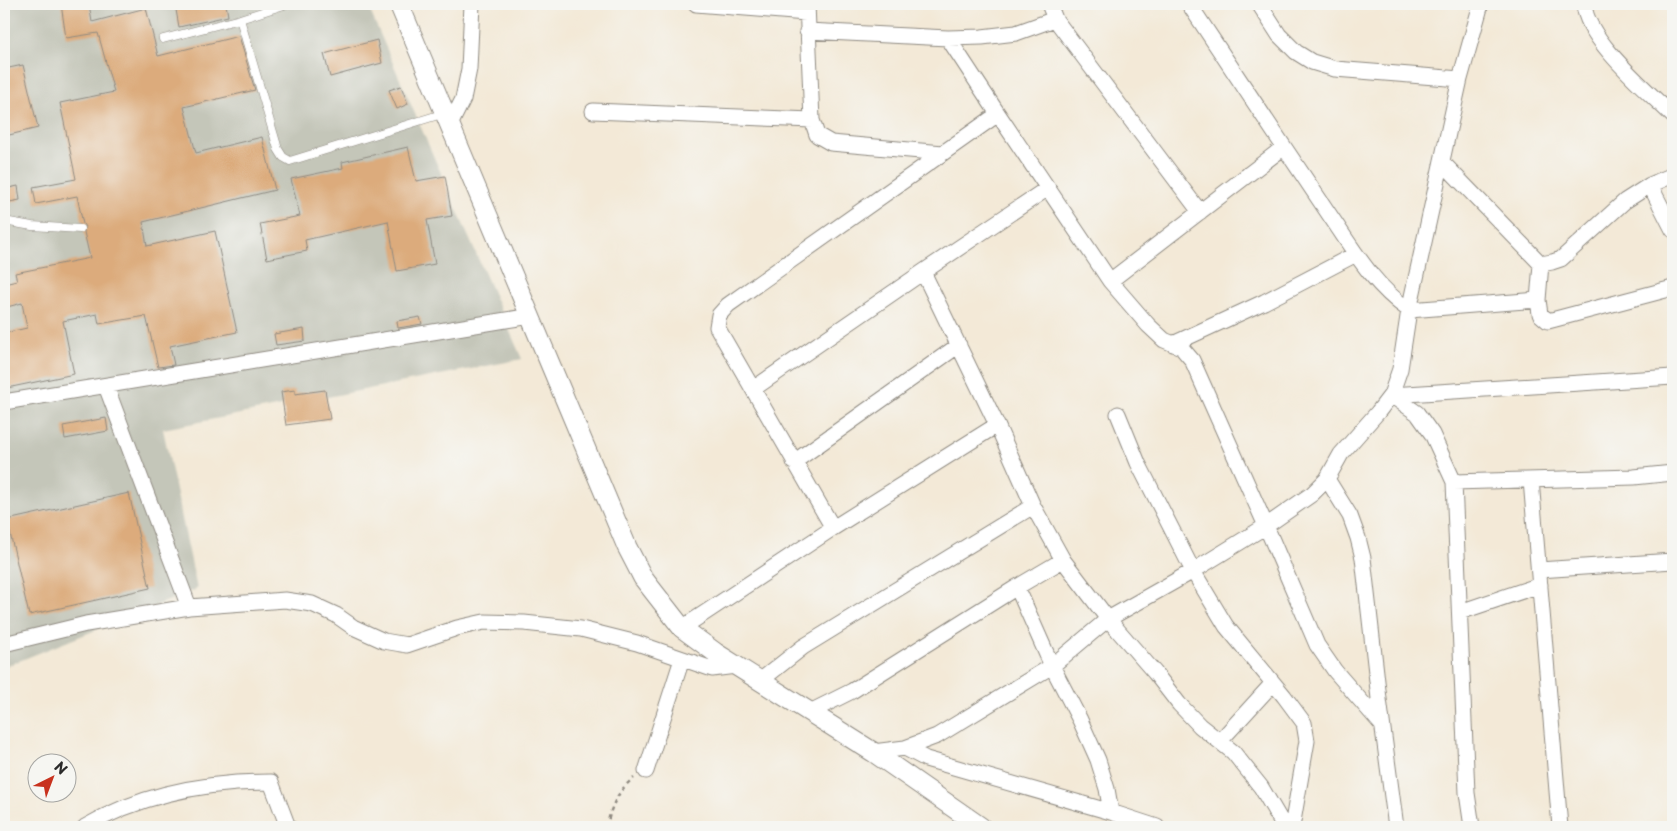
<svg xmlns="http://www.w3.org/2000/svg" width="1677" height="831" font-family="'Playpen Sans',sans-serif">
	<rect width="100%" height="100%" fill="#f6f6f2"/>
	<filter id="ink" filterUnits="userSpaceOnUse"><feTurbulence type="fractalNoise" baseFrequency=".02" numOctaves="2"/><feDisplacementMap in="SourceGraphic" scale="10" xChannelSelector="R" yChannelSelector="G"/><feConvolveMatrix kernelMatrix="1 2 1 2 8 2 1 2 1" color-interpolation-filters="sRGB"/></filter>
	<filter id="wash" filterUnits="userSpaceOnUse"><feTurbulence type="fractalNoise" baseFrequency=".0096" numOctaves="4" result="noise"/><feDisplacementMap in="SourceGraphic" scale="20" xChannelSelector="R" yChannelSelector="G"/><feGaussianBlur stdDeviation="1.12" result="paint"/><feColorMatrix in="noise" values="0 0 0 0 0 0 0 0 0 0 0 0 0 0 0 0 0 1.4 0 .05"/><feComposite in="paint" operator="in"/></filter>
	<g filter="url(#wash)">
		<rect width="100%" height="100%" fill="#f3e9d7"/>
		<path fill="#c4c6b9" d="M4,4h363l155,355 -359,70 34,160 -193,78z"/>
		<g id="blocks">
			<path fill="#dcab7c" d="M61,4h28l3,18 54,-14 12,48 81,-20 16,54 -71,17 12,46 66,-16 13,53 -132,32 4,24 68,-15 22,101 -67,14 4,19 -16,2 -12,-51 -47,8 -2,-10 -34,7 11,53 -67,14 -3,-15v-40l23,-5 -5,-25 -15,4 -3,-13v-10l13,-3 -2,-8 75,-15 -6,-26 1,-5 -2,-3 -6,-28 -41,8 -3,-17 43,-8 -16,-76 54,-11 -16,-59 -32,5z
				M175,4h51l2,12 -49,11z
				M377,40l5,23 -52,14 -6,-23z
				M23,65l15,63 -33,8 -1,-8v-59z
				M401,86l7,18 -11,5 -8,-19z
				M408,147l8,34 29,-5 7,40 -25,4 8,44 -38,7 -9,-50 -83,19 2,11 -40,8 -7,-35 40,-8 -9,-37 52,-11 -1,-6z
				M18,186l2,14 -16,3v-14z
				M420,317l2,7 -24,4 -1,-7z
				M304,329l1,12 -29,4 -2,-11z
				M295,390v4l30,-4 5,29 -44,6 -5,-33z
				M106,418l2,13 -43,8 -2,-13z
				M129,493l21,95 -121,27 -22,-95z"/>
		</g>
	</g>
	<g filter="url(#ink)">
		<use href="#blocks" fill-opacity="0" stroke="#8f8a81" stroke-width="1"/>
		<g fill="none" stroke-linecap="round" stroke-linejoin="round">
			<defs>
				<path id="service" d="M240,19l38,130 5,8 7,4 155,-48
					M163,39l77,-20 47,-15
					M4,221l28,5 48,3"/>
				<path id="minor" d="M696,4l110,9
					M807,4l5,116 5,15 14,8 112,10
					M1049,4l6,15 145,193
					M1189,4l95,143
					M1259,4l20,31 17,17 16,10 23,7 125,10
					M1584,4c2,36 64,87 89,112
					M807,31l141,7 34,-1 34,-4 39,-14
					M948,38l50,76 112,167 38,44 16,15 17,7 11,13 74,166 51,119 18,26 47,54
					M593,111l219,9
					M450,125l13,-26 6,-30 3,-65
					M1442,162l99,102 -3,36 2,14 8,7 125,-33
					M1650,185l23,45
					M1541,264l11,-2 9,-3 64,-58 25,-16 23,-10
					M923,272l74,153 36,81 30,54 45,59 47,54 24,31 21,22 33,26 28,35 20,34 2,6
					M1110,281l174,-134c17,25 34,51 51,76 22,33 41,64 74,87l129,-10
					M1173,344l91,-42 92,-48
					M106,386l83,221
					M753,389l170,-117 125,-84
					M1391,395l26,18 15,21 22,48 13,311 5,34
					M1391,395l282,-18
					M4,402l527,-86
					M1118,414l20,49 55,108 33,55 58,70 20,27 3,18 -15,86
					M794,462l165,-117
					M1327,479l23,37 8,22 5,20 16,141 17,128
					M1531,480l29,347
					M1454,482l180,-5 39,-4
					M833,528l-116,-201 2,-12 9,-10 270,-191
					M1539,570l134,-9
					M1017,587l35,79 28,54 18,40 9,29 4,23
					M1460,612l80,-27
					M682,628l151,-100 164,-103
					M4,644l82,-20 103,-17 96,-7 27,4 24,11 17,12 31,14 23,4 50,-17 27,-6 40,1 57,6 56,14 75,26 24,-3
					M760,681l43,-34 230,-141
					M808,713l44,-22 165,-104 46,-27
					M1220,741l53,-58
					M905,748l21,11 185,53 46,15
					M873,752l32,-4 32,-12 115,-70 56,-47 85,-48 73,-45 46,-32 15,-15 14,-25 37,-42 13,-17 9,-26 9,-59 51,-231 21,-75
					M646,771l36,-112
					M85,827c56,-33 123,-45 186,-45l17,45"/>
				<path id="tertiary" d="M399,4l228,543 16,31 39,50 34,25 157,99 108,75"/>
			</defs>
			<use href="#service" stroke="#8f8a81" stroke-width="9"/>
			<use href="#minor" stroke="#8f8a81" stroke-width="17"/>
			<use href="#tertiary" stroke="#8f8a81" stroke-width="21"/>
			<path stroke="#8f8a81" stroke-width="2.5" stroke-dasharray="4 4" stroke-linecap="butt" d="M607,827c3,-19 11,-37 27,-49"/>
			<use href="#service" stroke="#fff" stroke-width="8"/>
			<use href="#minor" stroke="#fff" stroke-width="15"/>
			<use href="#tertiary" stroke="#fff" stroke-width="19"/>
		</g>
	</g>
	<rect width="1677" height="831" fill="none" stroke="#f6f6f2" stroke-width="20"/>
	<g transform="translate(52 778) rotate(42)"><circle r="24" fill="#f6f6f2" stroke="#a5a5a2"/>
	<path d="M0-4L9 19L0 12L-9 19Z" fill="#c8321e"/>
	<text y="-8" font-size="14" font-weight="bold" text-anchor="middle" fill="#2b2b2b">N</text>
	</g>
</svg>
